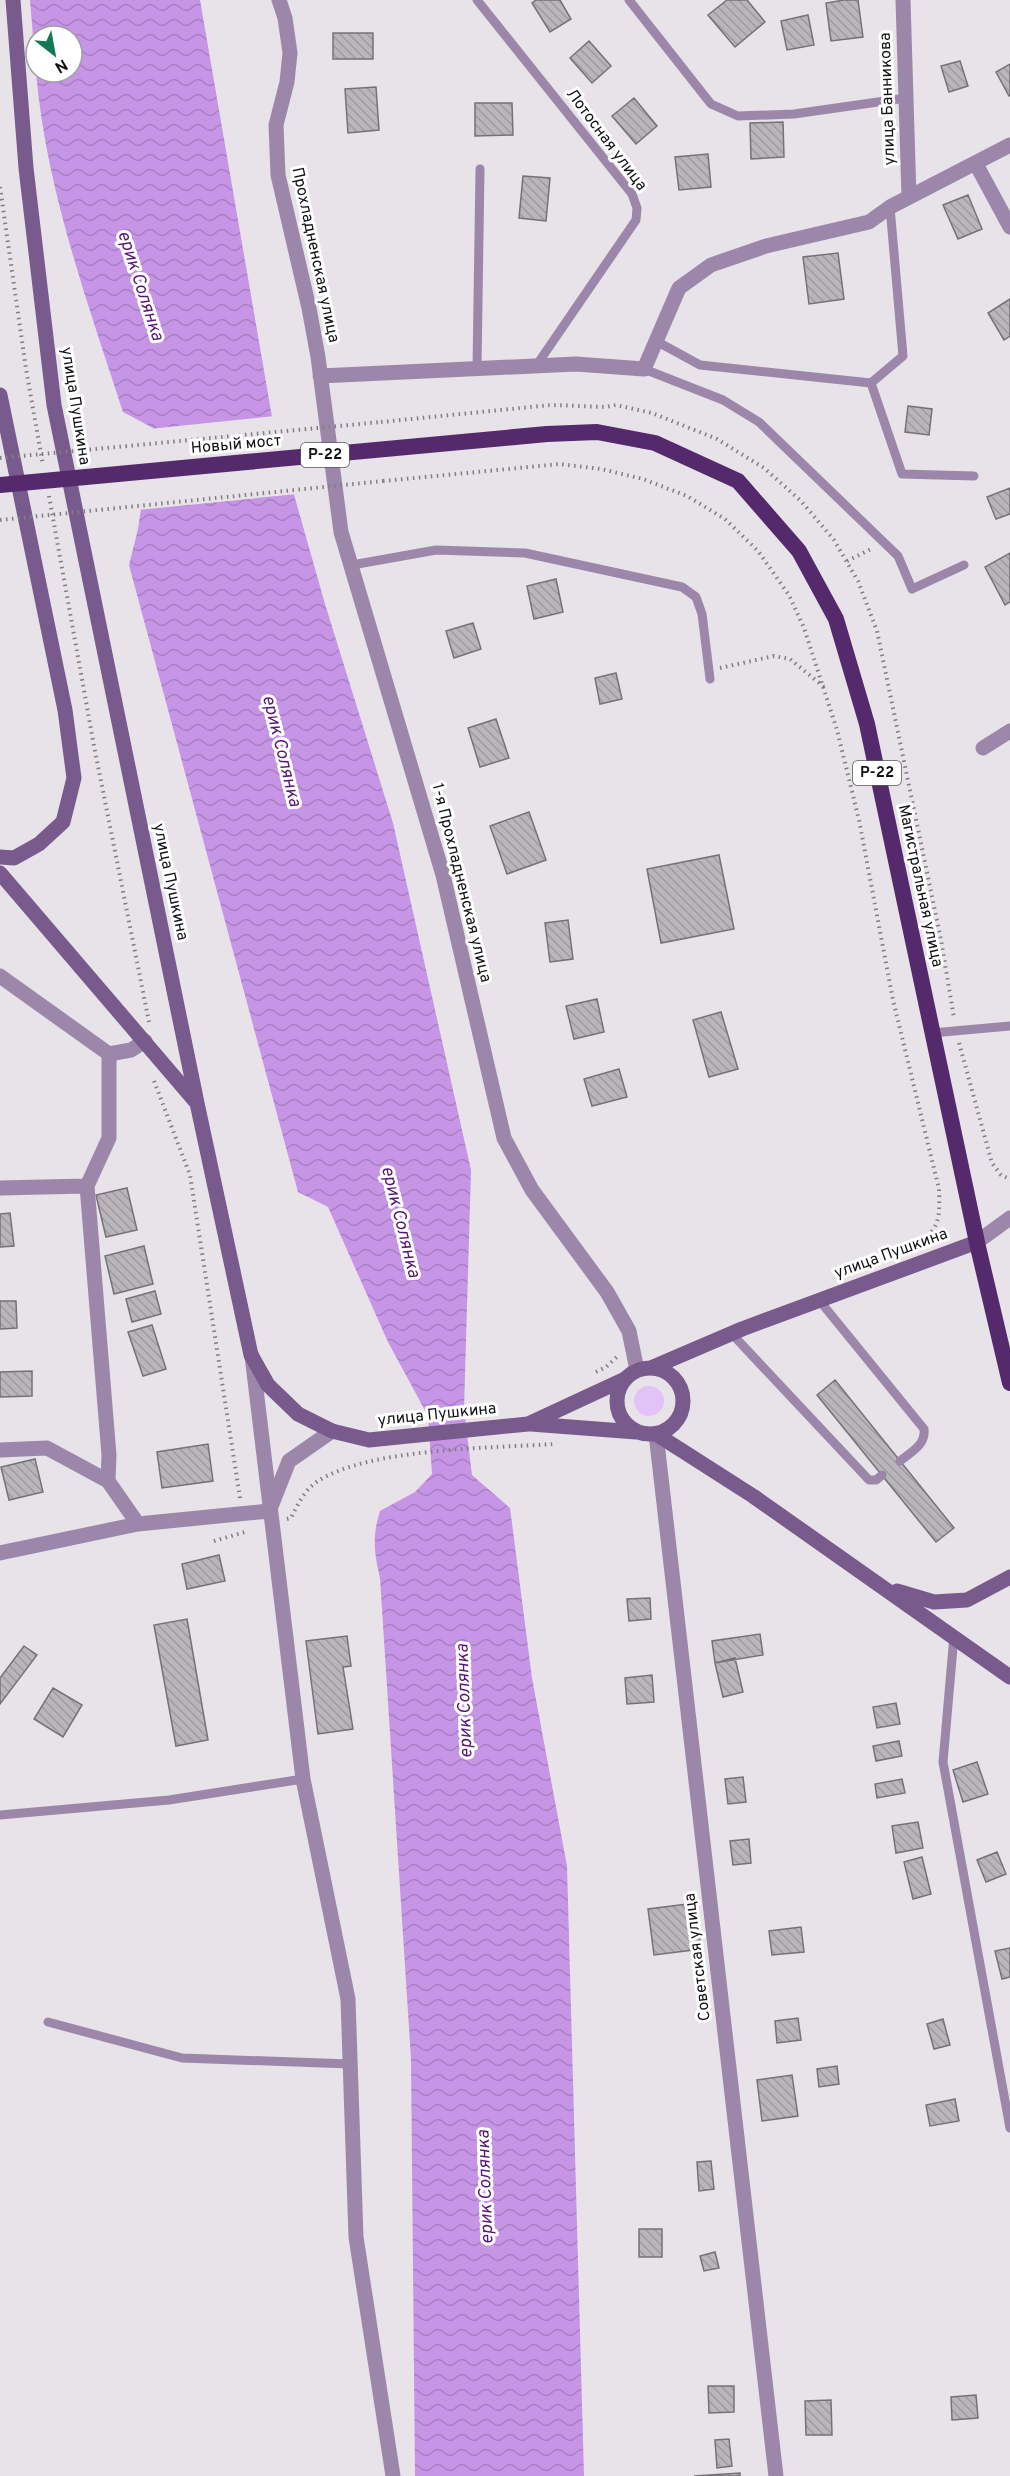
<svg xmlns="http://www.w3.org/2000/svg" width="1010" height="2476" font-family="Overpass,sans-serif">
	<defs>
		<pattern id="water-waves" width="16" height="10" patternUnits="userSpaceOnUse" patternTransform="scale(1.5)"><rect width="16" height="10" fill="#c695e6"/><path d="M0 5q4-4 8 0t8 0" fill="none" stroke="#a97fc4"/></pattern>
		<pattern id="building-back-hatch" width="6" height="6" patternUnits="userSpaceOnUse" patternTransform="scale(1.5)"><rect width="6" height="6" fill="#b9b6bb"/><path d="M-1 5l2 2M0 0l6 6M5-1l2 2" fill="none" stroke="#9e9ba0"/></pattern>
	</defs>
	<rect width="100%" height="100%" fill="#e7e3e9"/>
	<path fill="#e2c2f7" d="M634 1401a15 15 0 1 1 30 0a15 15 0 1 1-30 0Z"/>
	<path fill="url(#water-waves)" d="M30,0h170l72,417 53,187 68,219 78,347 -7,239 8,66 38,33 22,170 35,188 17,610h-169l-4,-417 -31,-481c-6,-26 -8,-41 0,-67l35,-19 17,-18 -4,-58 -40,-74 -60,-135 -30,-15 -169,-627 9,-36 15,-101 -30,-16c-36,-111 -77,-223 -87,-340h36v-36h-36v36z"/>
	<path fill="#e7e3e9" d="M275,416l22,78 -159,16 11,-81z"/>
	<path fill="url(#building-back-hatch)" stroke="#757277" stroke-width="1.5" d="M536,0h24l11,19 -21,13 -18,-29z
		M727,0h20l18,22 -30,25 -27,-32z
		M844,0h14l5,37 -32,4 -5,-38z
		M808,15l6,30 -27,5 -6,-29z
		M333,33h40v26h-40z
		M589,41l22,25 -19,17 -22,-25z
		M960,61l8,25 -19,6 -8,-26z
		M1010,64v31l-1,1 -13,-24z
		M376,87l3,43 -31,3 -3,-44z
		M634,98l23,28 -21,18 -24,-28z
		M475,103h37l1,32 -38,1z
		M783,122l1,35 -33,2 -1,-36z
		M708,154l3,33 -32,3 -4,-33z
		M523,176l27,2 -4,43 -27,-3z
		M968,195l14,34 -24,10 -15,-34z
		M838,253l6,46 -35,5 -6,-47z
		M1010,299v37l-6,4 -16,-27z
		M908,406l24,3 -3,26 -24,-3z
		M1010,488v26l-14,5 -9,-22z
		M1010,553v49l-5,3 -20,-38z
		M556,579l7,33 -29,7 -7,-33z
		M473,623l8,26 -27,9 -8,-27z
		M616,673l6,26 -22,5 -5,-26z
		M496,719l13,39 -29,9 -12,-39z
		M529,812l17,48 -39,14 -17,-48z
		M719,855l15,74 -73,14 -14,-74z
		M568,920l5,39 -23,3 -5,-39z
		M597,999l7,33 -30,7 -8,-33z
		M721,1012l17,57 -29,8 -16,-57z
		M619,1069l8,28 -35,9 -8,-27z
		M127,1188l10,42 -31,7 -10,-42z
		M10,1213l4,33 -14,1v-33z
		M144,1246l9,38 -39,10 -9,-38z
		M155,1291l6,23 -29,8 -6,-23z
		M0,1301h16l1,27 -17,1z
		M152,1325l14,44 -23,7 -15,-44z
		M32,1371v25l-32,1v-25z
		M835,1380l119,148 -18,14 -119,-147z
		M208,1444l5,37 -51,7 -5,-36z
		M35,1459l8,33 -34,8 -8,-33z
		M219,1555l6,26 -38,8 -5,-25z
		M650,1598l1,21 -22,2 -2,-22z
		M187,1619l21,121 -32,6 -22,-121z
		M760,1634l3,21 -48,8 -3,-22z
		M347,1636l4,30 -8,1 10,62 -35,5 -12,-93z
		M24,1646l13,9 -37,49v-26z
		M735,1658l8,34 -20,5 -8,-34z
		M652,1675l2,27 -27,2 -2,-26z
		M53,1688l29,17 -19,32 -29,-18z
		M896,1703l4,21 -23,4 -4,-21z
		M899,1741l3,15 -26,5 -3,-15z
		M977,1762l11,32 -25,8 -10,-32z
		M743,1777l3,25 -18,2 -3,-25z
		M902,1779l3,14 -28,5 -2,-14z
		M918,1822l5,26 -27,5 -4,-27z
		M749,1839l2,24 -18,2 -3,-24z
		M997,1852l9,22 -20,8 -9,-22z
		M922,1857l9,37 -18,5 -9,-37z
		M695,1903l6,46 -47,6 -6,-46z
		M801,1927l3,25 -32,3 -3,-24z
		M1010,1948v29l-8,2 -7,-28z
		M798,2018l3,22 -24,3 -2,-22z
		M943,2019l7,26 -16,4 -7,-25z
		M837,2066l2,18 -20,3 -2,-18z
		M792,2075l6,41 -36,5 -5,-41z
		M955,2099l4,22 -29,5 -4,-21z
		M711,2161l3,28 -15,2 -2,-29z
		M639,2229h23v28h-23z
		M715,2252l4,16 -15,3 -4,-15z
		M708,2386h26v26l-25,1z
		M976,2395l2,23 -26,2 -1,-23z
		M831,2400l1,35h-26l-1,-34z
		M729,2439l3,27 -15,2 -2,-28z
		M740,2473v3h-46z"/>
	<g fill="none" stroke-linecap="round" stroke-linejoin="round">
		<path stroke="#807e82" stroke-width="4" stroke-dasharray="1.5 4.5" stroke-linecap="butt" d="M0,187l26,182 17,96
			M381,422l170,-17 55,2 10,-2 36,8 65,26 47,29 37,33 33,39 24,41 19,50 64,309 13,78
			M383,481l177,-17 41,5 42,10 44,17 38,23 33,32 31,44 15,33 33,102 22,90 34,180 46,189c0,12 2,28 -5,39 -4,7 -7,10 -9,17
			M49,496l45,250 55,276
			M847,561l26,-13
			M720,668l54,-12 16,3 34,28
			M959,1043l33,120 9,12 9,4
			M154,1081l36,94 50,323
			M596,1372l10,-5 13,-12
			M287,1519l4,-1c7,-14 14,-29 27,-37 51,-33 175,-33 237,-37
			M214,1541l31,-9"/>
		<path stroke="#9c87aa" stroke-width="9" d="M477,0l155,194 5,14 -1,12 -100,146
			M629,0l82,104 27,12 56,-2 112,-16
			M656,341l44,24 171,18 32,-27 -13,-149
			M477,368l3,-199
			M644,369l79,31 36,22 139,134 14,33 52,-24
			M871,383l31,91 72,2
			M352,565l84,-15 89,3 157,34 14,10 6,17 8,65
			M932,1033l78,-7
			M819,1300l105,129c2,16 -13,23 -24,32
			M732,1334l137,146h7l6,-5
			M954,1636l-11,126 67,366
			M0,1815l169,-15 134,-21
			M48,2022l134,36 168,6"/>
		<path stroke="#9c87aa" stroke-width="15" d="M279,0l6,18 5,35 -3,29 -11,43 2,50 31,133 9,49 23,175 102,343 61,263 28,52 75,102 22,39 8,39
			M903,0l6,197
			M976,164l34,63
			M320,376l256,-12 68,5 35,-81 32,-23 55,-19 103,-24 21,-15 120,-62
			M983,748l27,-17
			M0,976l109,78 22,-4 14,-9
			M0,1188l87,-2
			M977,1242l33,-24
			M252,1356l51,423 45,220 8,238 37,239
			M656,1434l120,1042
			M0,1450l47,-2 61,33 30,43
			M108,1481l1,-26 -22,-269 22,-48v-84
			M270,1509l19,-48 43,-30
			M0,1553l138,-29 131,-13"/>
		<path stroke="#795a8c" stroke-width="15" d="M13,0l13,168 28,237 143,698 54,252 17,30 30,29 34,17 37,9 159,-16 97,-45
			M0,395l65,315 9,68 -11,44 -24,22 -25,14 -14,-1
			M0,873l195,228
			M617 1401a33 33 0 1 1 66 0a33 33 0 1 1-66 0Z
			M651,1368l91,-39 235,-87
			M531,1424l105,8
			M656,1434l97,62 257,181
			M897,1591l37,11 33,-2 43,-23"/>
		<path stroke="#542a6c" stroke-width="16" d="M547,434l50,-2 58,11 83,38 61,70 37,68 31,105 111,523 32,136"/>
		<path stroke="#807e82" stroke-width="4" stroke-dasharray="1.5 4.5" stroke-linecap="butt" d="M0,458l381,-36
			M0,520l383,-39"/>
		<path stroke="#542a6c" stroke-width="16" d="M0,485l547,-51"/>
	</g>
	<g text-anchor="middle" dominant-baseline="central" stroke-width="6" stroke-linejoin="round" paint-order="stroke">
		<g fill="#fff" stroke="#59585a" stroke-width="1.5">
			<rect x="301" y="443" width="48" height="24" rx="4.5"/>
			<rect x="853" y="761" width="48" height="24" rx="4.5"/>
		</g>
		<g font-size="15" font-weight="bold" fill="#121113">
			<text x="325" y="455">Р-22</text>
			<text x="877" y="773">Р-22</text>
		</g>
		<g font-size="16" fill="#121113" stroke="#fff">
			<text transform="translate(888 99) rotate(-92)">улица Банникова</text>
			<text transform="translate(606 140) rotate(53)">Лотосная улица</text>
			<text transform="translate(315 255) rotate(78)">Прохладненская улица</text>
			<text transform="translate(75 406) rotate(81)">улица Пушкина</text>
			<text transform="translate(236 445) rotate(-5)">Новый мост</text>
			<text transform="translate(170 882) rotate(78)">улица Пушкина</text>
			<text transform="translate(461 883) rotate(76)">1-я Прохладненская улица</text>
			<text transform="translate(920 886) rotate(78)">Магистральная улица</text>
			<text transform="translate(891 1254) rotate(-20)">улица Пушкина</text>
			<text transform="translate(437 1415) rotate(-6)">улица Пушкина</text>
			<text transform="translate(698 1957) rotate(-97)">Советская улица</text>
		</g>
		<g font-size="18" font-style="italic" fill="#571676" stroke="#fff">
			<text transform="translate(140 286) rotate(72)">ерик Солянка</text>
			<text transform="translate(281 751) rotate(76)">ерик Солянка</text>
			<text transform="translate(400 1222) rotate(76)">ерик Солянка</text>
			<text transform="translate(465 1701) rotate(-92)">ерик Солянка</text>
			<text transform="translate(486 2187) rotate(-92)">ерик Солянка</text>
		</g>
	</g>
	<g transform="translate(54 54) rotate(149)"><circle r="28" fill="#ffffff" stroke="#a0a0a1" stroke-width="1.5"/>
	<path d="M0-4.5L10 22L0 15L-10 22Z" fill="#127a53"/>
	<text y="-9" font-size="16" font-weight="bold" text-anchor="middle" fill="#121113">N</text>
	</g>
</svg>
